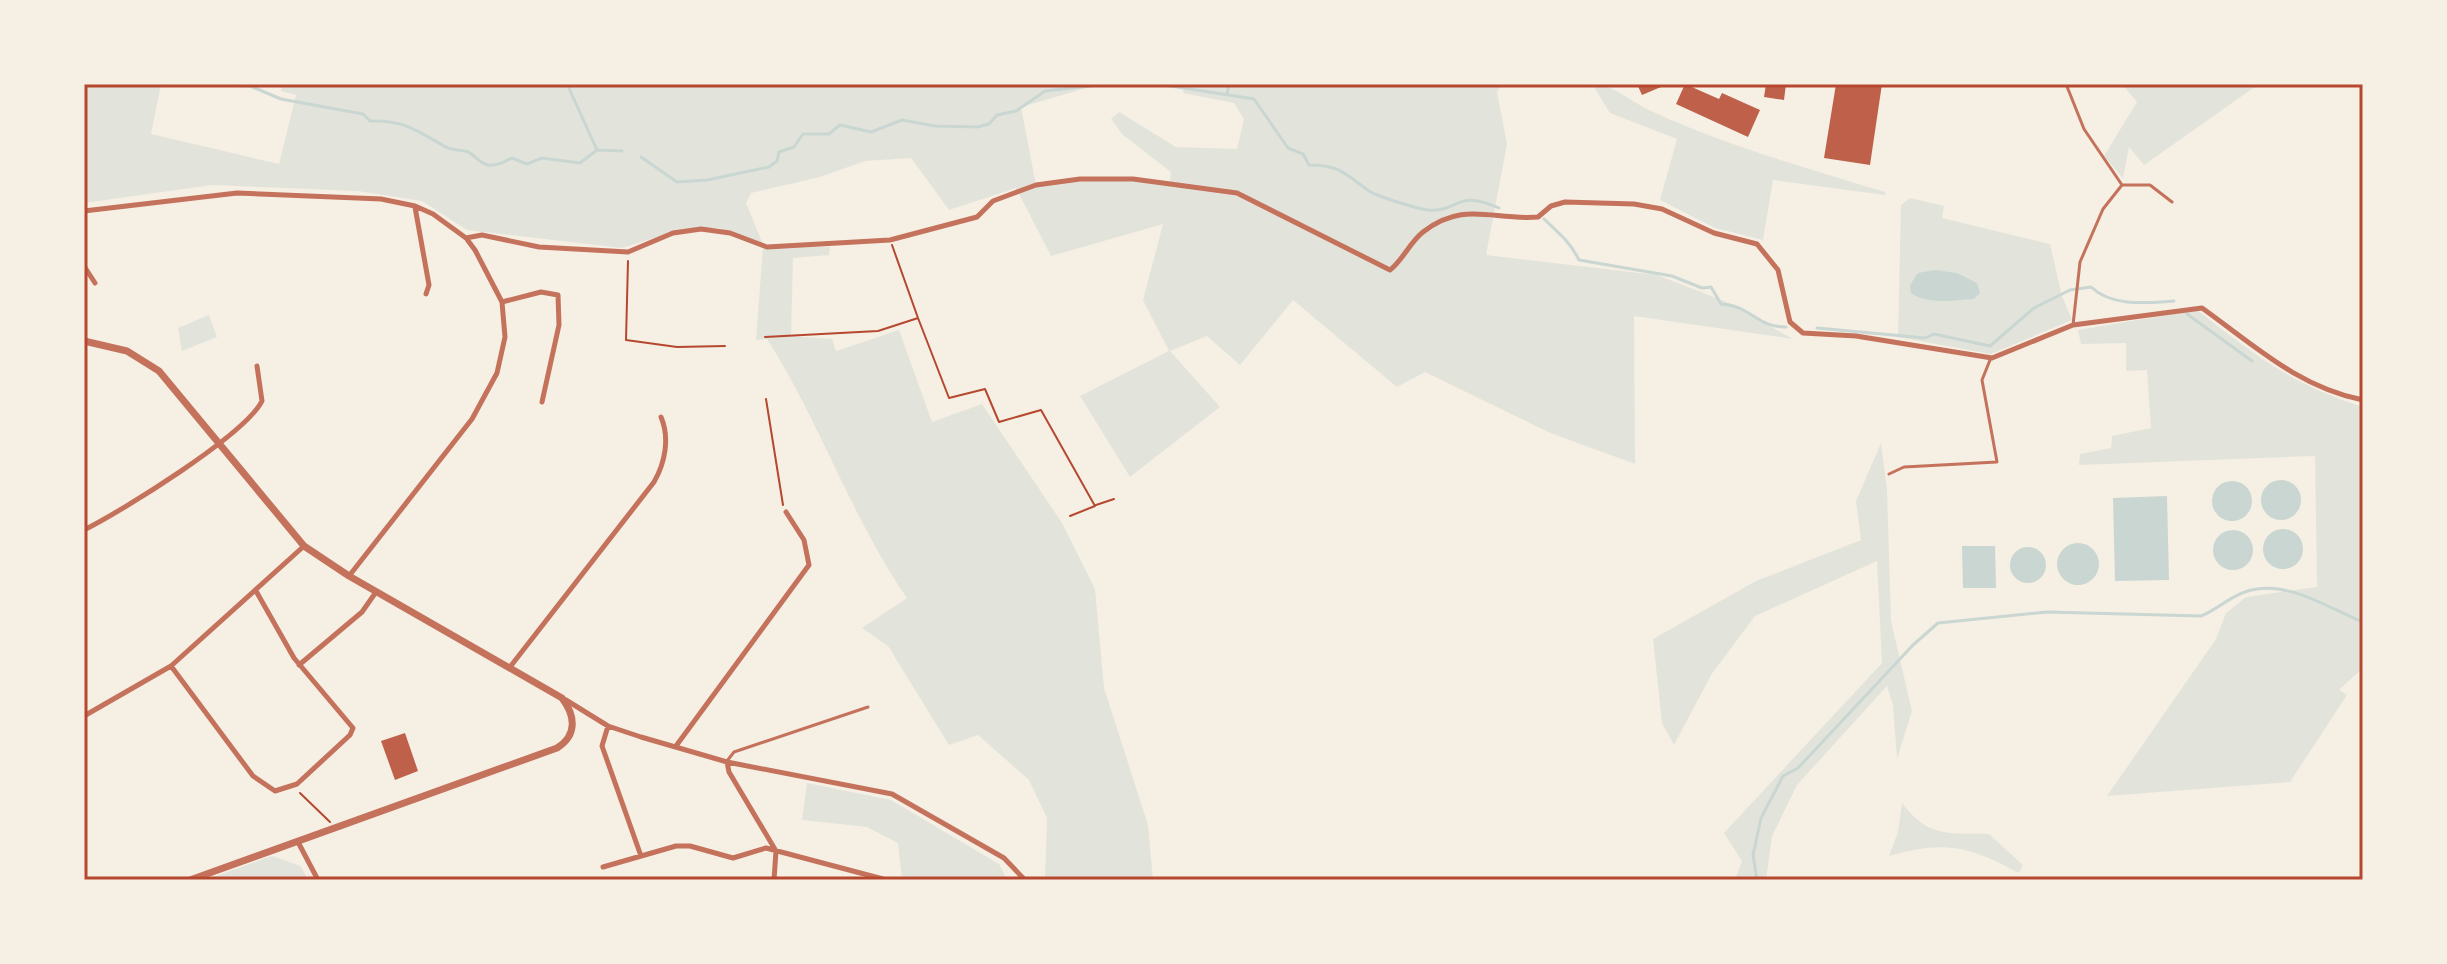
<svg xmlns="http://www.w3.org/2000/svg" width="2447" height="964" font-family="Georgia,serif">
	<rect width="100%" height="100%" fill="#f6efe4"/>
	<path fill="#e2e4dc" d="M84,84h77l-10,50 128,30 17,-69 -15,-4 2,-7h817l-79,23 15,78 70,-8 64,4 1,-9 -48,-37 -12,-16 8,-7 57,35 61,2 7,-30 -10,-16 -51,-10 1,-9h318l-5,8 10,52 -21,111 171,20 72,28 64,36 -159,-23 1,148 -87,-32 -123,-60 -28,15 -104,-87 -53,65 -33,-29 -37,15 50,56 -90,70 -50,-81 89,-45 -26,-51 20,-76 -112,32 -35,-68 -67,22 -38,-52 -46,3 -45,16 -69,16 -5,10 18,44h66l-1,8 -36,3 -2,78 41,3 4,12 63,-21 33,92 50,-18 80,119 33,66 9,99 44,137 5,55h-108l2,-62 -18,-38 -51,-45 -29,10 -61,-99 -26,-18 45,-30c-56,-81 -87,-176 -140,-259l-11,1 7,-93 -43,-19 -46,4 -52,16 -155,-18 -45,-29 -64,-10 -146,-6 -128,18z
		M1592,84c20,0 37,16 55,25 76,36 157,58 238,83v3l-112,-15 -10,60 -48,-12 -55,-28 17,-61 -67,-26z
		M2122,84h137l-115,81 -15,-18 -6,31 -19,-22 33,-54z
		M1910,198l34,8 -2,12 108,26 12,52 10,24 -81,34 -93,-17 3,-132z
		M2197,310c59,46 94,74 166,97v261l-24,22 8,5 -57,87 -183,14 109,-157 10,-26 20,-16 71,-10 -2,-131 -236,9 1,-11 31,-6 1,-12 39,-8 -4,-58 -21,1v-28l-45,1 -3,-14z
		M209,315l8,22 -35,14 -4,-23z
		M1881,443l6,46 4,132 21,90 -15,48 -4,-54 -6,-19 -90,99 -25,51 -6,44h-31l7,-19 -18,-28 158,-170 -5,-102 -122,55 -44,59 -37,70 -12,-22 -9,-84 103,-58 105,-41 -5,-39z
		M807,783l84,17 108,64 8,16h-105l-4,-37 -31,-16 -65,-7z
		M1902,803c26,35 47,30 87,31l34,31 -4,8c-50,-27 -74,-33 -130,-17l9,-24z
		M272,856l29,10 7,14h-103z"/>
	<path fill="#c9d6d2" d="M1935,270l22,3 20,10 3,10 -6,6c-19,1 -47,6 -63,-6l-1,-8 8,-12z
		M2261 500a20 20 0 1 1 40 0a20 20 0 1 1-40 0Z
		M2212 501a20 20 0 1 1 40 0a20 20 0 1 1-40 0Z
		M2167,496l2,84 -54,1 -2,-83z
		M2263 549a20 20 0 1 1 40 0a20 20 0 1 1-40 0Z
		M2213 550a20 20 0 1 1 40 0a20 20 0 1 1-40 0Z
		M2057 564a21 21 0 1 1 42 0a21 21 0 1 1-42 0Z
		M1962,546h33l1,42h-33z
		M2010 565a18 18 0 1 1 36 0a18 18 0 1 1-36 0Z"/>
	<g fill="none" stroke-linecap="round" stroke-linejoin="round">
		<path stroke="#c9d6d2" stroke-width="3" d="M203,84l47,2 31,13 82,15 7,7c34,-1 46,9 74,25 7,5 16,3 24,6 7,3 12,12 20,13 9,1 16,-3 24,-7l15,6 15,-6 38,5 17,-13 25,1
			M567,84l30,66
			M1158,84l96,15 34,49 15,6 6,11c31,0 36,9 60,26 7,5 49,18 59,19 31,3 27,-22 71,-2
			M1227,94l2,-10
			M641,157l36,25 30,-2 62,-13 8,-6 2,-9 15,-5 9,-13h26l11,-9 31,7 31,-12 33,6 42,1 12,-3 8,-9 19,-4 29,-20 62,-7
			M1544,219c14,13 27,24 35,41l93,16 30,12 9,-1 10,17c29,1 37,24 65,23
			M2187,314l65,47
			M1817,328l108,10 9,-4 56,12 44,-38 36,-18 21,-3c21,20 55,16 83,14
			M1757,880l-4,-25 8,-37 22,-42 15,-8 115,-123 25,-22 109,-11 154,4c16,-6 28,-19 44,-24 40,-14 81,15 118,30"/>
	</g>
	<path fill="#bf614a" d="M1637,84h31l-26,11z
		M1685,84l34,15 3,-6 38,17 -12,27 -72,-33z
		M1766,84h20l-2,16 -20,-3z
		M1836,84h46l-12,81 -46,-7z
		M405,733l13,38 -23,9 -14,-39z"/>
	<g fill="none" stroke-linecap="round" stroke-linejoin="round">
		<path stroke="#b5482f" stroke-width="2" d="M628,261l-2,79 51,7 48,-1
			M918,318l31,80 36,-9 14,33 42,-12 54,96 -25,10
			M765,337l113,-6 40,-13 -26,-73
			M766,399l17,106
			M1096,505l18,-6
			M300,793l30,29"/>
		<path stroke="#c5725c" stroke-width="3" d="M2066,84l18,45 38,56h28l22,17
			M2073,325l7,-63 23,-53 19,-24
			M1889,474l15,-7 93,-5 -15,-82 8,-20
			M727,761l7,-9 134,-45"/>
		<path stroke="#c5725c" stroke-width="5" d="M415,207l14,78 -3,9
			M84,211l153,-18 144,6 34,7 18,8 33,24 9,12 27,52 3,35 -8,36 -25,46 -123,157
			M466,238l16,-3 57,12 89,5 45,-19 28,-4 29,4 37,14 123,-7 87,-23 16,-16 43,-16 44,-6h53l104,14 153,77c13,-10 20,-28 33,-38 41,-32 70,-11 115,-15l13,-11 14,-4 69,2 28,5 52,24 43,11 21,26 12,52 13,11 53,3 136,22 81,-33 129,-17c52,37 96,79 161,92
			M84,266l11,17
			M502,302l39,-10 17,3 1,30 -17,77
			M84,530c38,-19 161,-95 178,-129l-5,-35
			M299,665l63,-53 14,-20
			M171,666l82,110 22,15 22,-7 53,-49 3,-7 -59,-70 -38,-67
			M510,667l144,-185c11,-19 16,-44 7,-65
			M566,700l42,26 33,11 86,25 165,32 112,64 19,20
			M84,716l87,-50 133,-120
			M608,726l-6,20 39,110
			M676,746l133,-181 -5,-25 -18,-28
			M727,762l2,10 47,79 -2,29
			M298,842l20,38
			M603,867l73,-21h14l43,12 33,-10 117,31"/>
		<path stroke="#c5725c" stroke-width="7" d="M84,341l43,10 32,20 145,175 45,30 213,122c13,17 16,37 -5,50l-367,132"/>
	</g>
	<rect width="2447" height="964" fill="none" stroke="#f6efe4" stroke-width="172"/>
	<rect x="86" y="86" width="2275" height="792" fill="none" stroke="#b5482f" stroke-width="3"/>
</svg>
